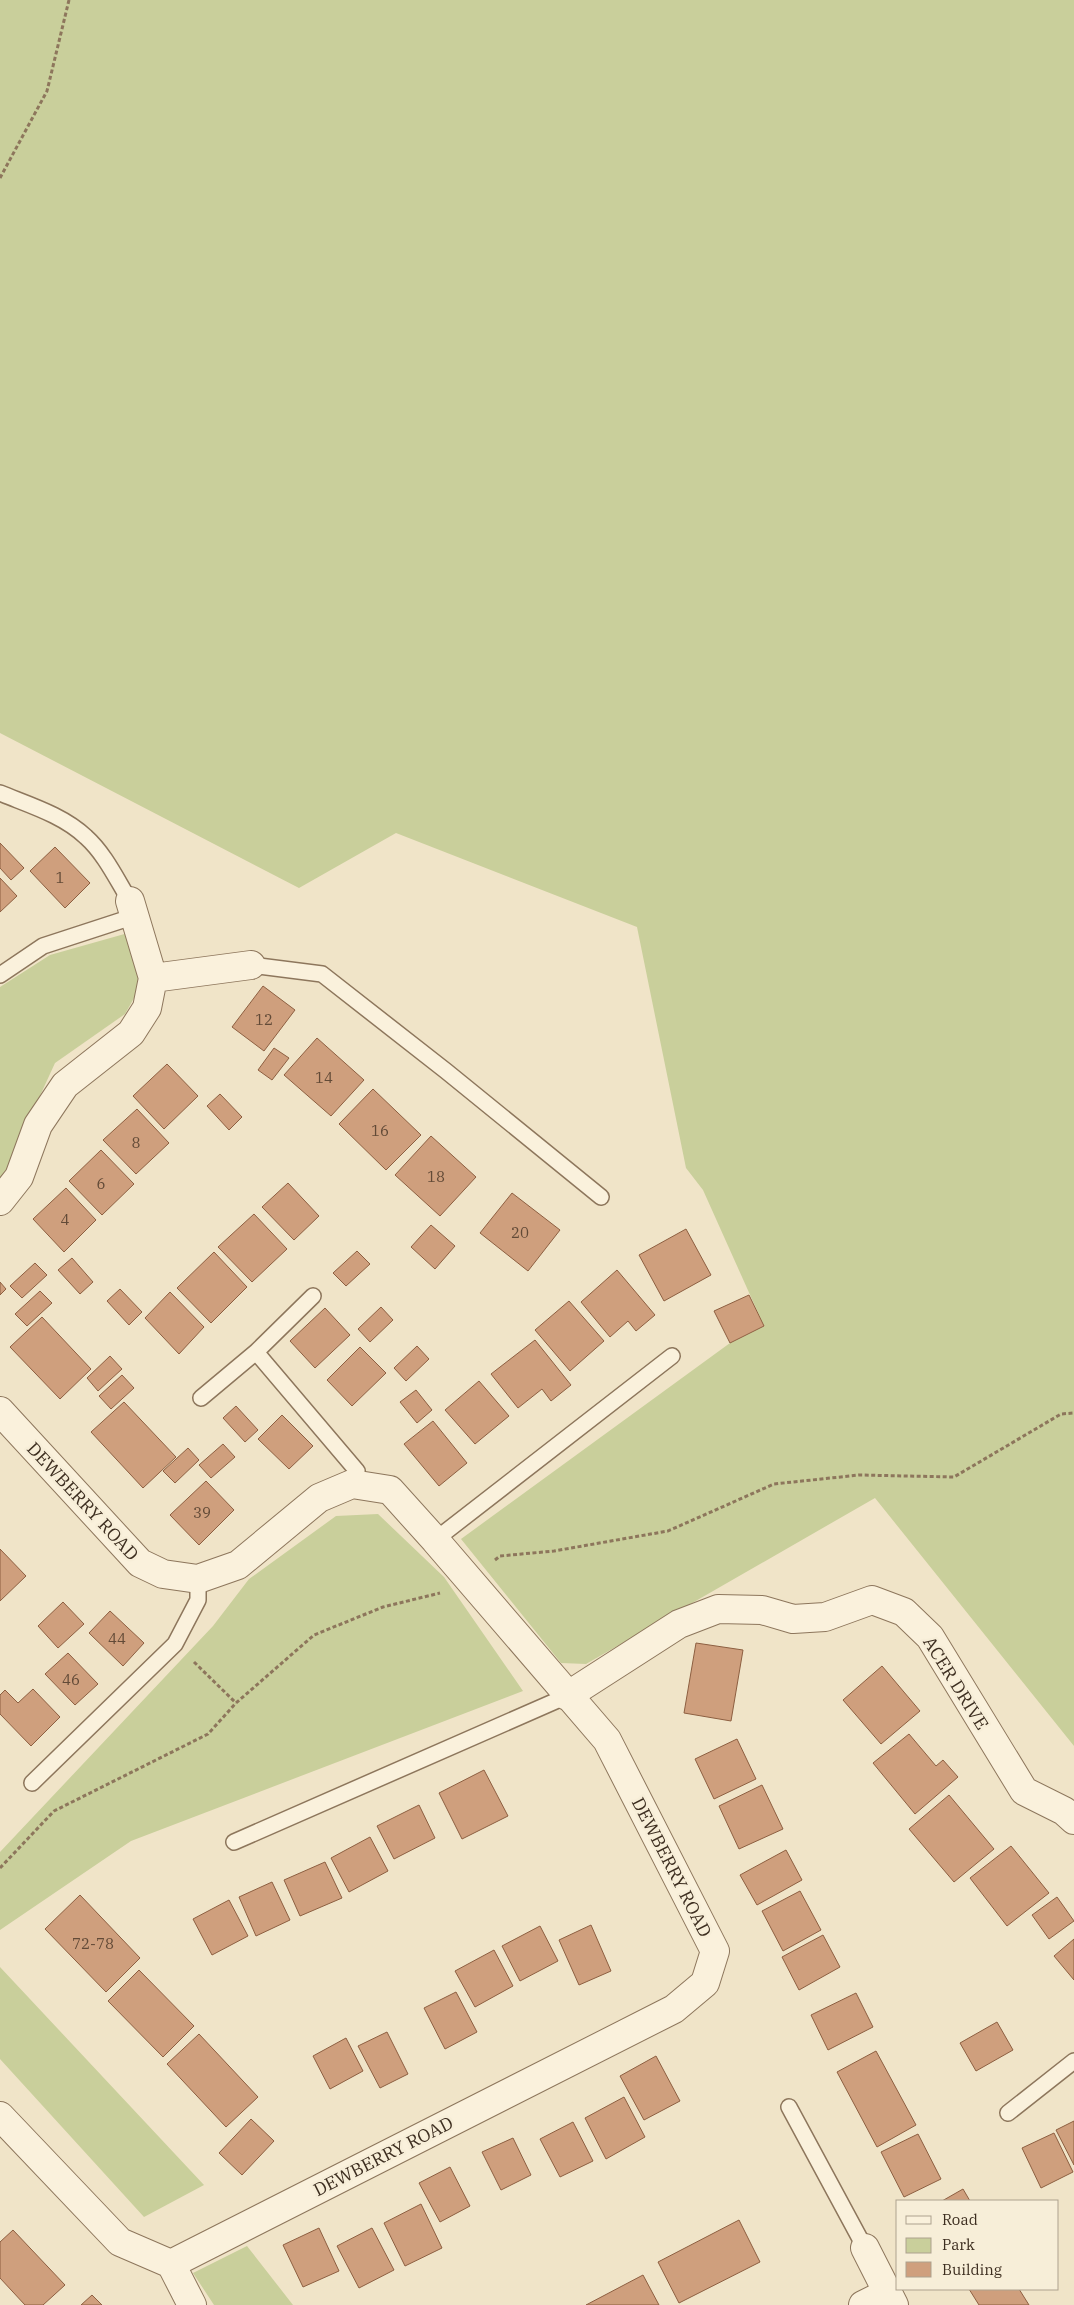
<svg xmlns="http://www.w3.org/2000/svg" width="1074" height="2305" font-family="'IBM Plex Serif',serif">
	<rect width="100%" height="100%" fill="#f0e4c8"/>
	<path fill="#c9cf9b" d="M0,0h1074v1746l-199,-248 -289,166 -25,-1 -100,-124 269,-196 34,-17 -61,-136 -17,-22 -49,-241 -241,-94 -97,55 -299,-155z
		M128,933l14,51 -17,30 -70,49 -55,120v-196l50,-32z
		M378,1514l66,63 79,114 -392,150 -131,89v-78l213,-226 36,-47 87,-63z
		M0,1967l204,218 -60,32 -144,-158z
		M247,2246l46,59h-79l-21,-32z"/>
	<path fill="#cf9f7d" stroke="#8d5f41" d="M0,843l24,25 -13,12 -11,-12z
		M55,847l35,36 -25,25 -35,-37z
		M0,878l17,18 -17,16z
		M263,986l32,24 -31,41 -32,-24z
		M317,1038l47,42 -33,36 -47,-41z
		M274,1048l15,10 -17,22 -14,-10z
		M167,1064l31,32 -34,33 -31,-33z
		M373,1089l48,46 -35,35 -47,-46z
		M220,1094l22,23 -13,13 -22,-24z
		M137,1109l32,34 -33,31 -33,-34z
		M431,1136l45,41 -36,39 -45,-41z
		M101,1150l33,34 -32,31 -33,-34z
		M288,1183l31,33 -25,24 -32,-33z
		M66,1188l30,32 -32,32 -31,-33z
		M512,1193l48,37 -32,41 -48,-38z
		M254,1214l33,35 -35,33 -34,-35z
		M431,1225l24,21 -20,23 -24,-22z
		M686,1229l25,46 -47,26 -25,-46z
		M357,1251l13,13 -24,22 -13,-13z
		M214,1252l33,35 -36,36 -34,-35z
		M72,1258l21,24 -13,12 -22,-24z
		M35,1263l12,12 -25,23 -12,-12z
		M617,1270l38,45 -19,16 -8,-10 -18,16 -29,-35z
		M0,1282l6,7 -6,6z
		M120,1289l22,23 -13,13 -22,-24z
		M40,1291l12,12 -25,23 -12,-12z
		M170,1292l34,35 -25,27 -34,-36z
		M749,1295l15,31 -34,17 -16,-32z
		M569,1301l35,40 -34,30 -35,-41z
		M381,1307l12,13 -23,22 -12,-13z
		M325,1308l25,27 -35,33 -25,-27z
		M42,1317l49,52 -31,30 -50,-52z
		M535,1340l36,45 -20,16 -9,-12 -24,19 -27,-34z
		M417,1346l12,13 -23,22 -12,-13z
		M360,1347l26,26 -34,33 -25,-26z
		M110,1356l12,13 -24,22 -11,-13z
		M122,1375l12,13 -23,21 -12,-13z
		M479,1381l30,35 -34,28 -30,-34z
		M416,1390l16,20 -15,13 -17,-21z
		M124,1402l52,55 -33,31 -52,-56z
		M236,1406l22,24 -13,12 -22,-24z
		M282,1415l31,31 -24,23 -31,-30z
		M433,1421l34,42 -28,23 -35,-42z
		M223,1444l12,13 -24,21 -12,-13z
		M188,1448l11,12 -24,23 -12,-12z
		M206,1481l28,29 -35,35 -29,-30z
		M0,1549l26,27 -26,25z
		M63,1602l21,22 -26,24 -20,-22z
		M110,1611l34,32 -21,23 -34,-33z
		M696,1643l47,7 -12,71 -47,-8z
		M68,1653l30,31 -23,21 -30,-31z
		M882,1666l38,45 -39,33 -38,-44z
		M33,1689l27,28 -29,29 -31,-32v-19l5,-5 13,13z
		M909,1734l27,32 7,-6 15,17 -43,37 -42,-51z
		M737,1739l19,40 -42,20 -19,-40z
		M484,1770l24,46 -46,23 -23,-46z
		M762,1785l21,44 -44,20 -20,-43z
		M949,1795l45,54 -40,33 -45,-53z
		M419,1805l16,33 -41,21 -17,-33z
		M370,1837l18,34 -39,21 -18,-34z
		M1011,1846l38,47 -42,33 -37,-48z
		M786,1850l16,30 -45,25 -17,-30z
		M325,1862l17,36 -42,18 -16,-36z
		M272,1882l18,38 -34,16 -17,-39z
		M800,1891l21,39 -38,21 -21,-40z
		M80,1895l60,63 -34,34 -61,-63z
		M1057,1897l17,24 -25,18 -17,-24z
		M229,1900l19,36 -36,19 -19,-36z
		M591,1925l20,46 -32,14 -20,-45z
		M540,1926l18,35 -38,20 -18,-35z
		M823,1935l17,32 -41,23 -17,-33z
		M1074,1939v41l-20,-24z
		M494,1950l19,36 -38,21 -20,-36z
		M139,1970l55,56 -31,31 -55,-56z
		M456,1992l21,40 -32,17 -21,-41z
		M856,1993l17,34 -45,23 -17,-35z
		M997,2022l16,28 -37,21 -16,-28z
		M387,2032l21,42 -28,14 -22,-42z
		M199,2034l59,63 -32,30 -59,-63z
		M346,2038l17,33 -33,18 -17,-33z
		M876,2051l40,74 -39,22 -40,-75z
		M656,2056l24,45 -36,19 -24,-44z
		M624,2097l21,40 -39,22 -21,-41z
		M251,2119l23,22 -32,34 -23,-22z
		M1074,2121v44l-18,-35z
		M573,2122l20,39 -33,16 -20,-38z
		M1054,2133l19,39 -32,16 -19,-40z
		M918,2134l23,45 -37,18 -23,-45z
		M513,2138l18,37 -30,15 -19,-38z
		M450,2167l20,39 -30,16 -21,-39z
		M963,2189l7,12h-28z
		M421,2204l21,44 -37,18 -21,-43z
		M739,2220l21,42 -81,41 -21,-41z
		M319,2228l20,43 -36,16 -20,-42z
		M372,2228l22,42 -35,18 -22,-42z
		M13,2230l52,55 -22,20h-18l-25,-27v-36z
		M643,2275l16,30h-73z
		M969,2289h50l10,16h-50z
		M92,2295l10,10h-21z"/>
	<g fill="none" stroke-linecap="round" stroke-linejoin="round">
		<defs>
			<path id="service" d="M0,793c29,12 63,22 86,44 19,17 31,43 44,64
				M251,965l71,9 124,97 155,126
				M0,975l43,-29 92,-30
				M256,1352l101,119 -5,13
				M201,1398l55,-46 57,-56
				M435,1540l237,-184
				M32,1783l143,-139 23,-44v-21
				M234,1842l333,-146
				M789,2107l76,141
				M1008,2113l66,-52"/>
			<path id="minor" d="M153,978l98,-13
				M0,1201l19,-24 19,-52 27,-40 66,-52 16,-25 6,-30 -23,-77
				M0,1411l140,152 23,11 35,5 40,-14 81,-67 33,-14 38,6 45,50 172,200 108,211 -10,32 -31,26 -503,255 -51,-22 -120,-126
				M567,1696l112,-72 39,-15 44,1 31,9 32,-2 47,-17 32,12 26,25 94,154 40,20 10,9
				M865,2248l29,57
				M171,2264l21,41
				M863,2305l24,-12"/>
		</defs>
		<use href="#service" stroke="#8d765c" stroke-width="18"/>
		<use href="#minor" stroke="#8d765c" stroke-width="30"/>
		<path stroke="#8d765c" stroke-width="3" stroke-dasharray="4 2.5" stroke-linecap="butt" d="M0,178l47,-87 22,-91
			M495,1560l5,-4 54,-5 114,-20 106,-47 85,-9 95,2 107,-63 13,-1
			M194,1662l42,41
			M0,1868l54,-57 154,-77 28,-31 78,-68 69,-28 57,-14"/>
		<use href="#service" stroke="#faf1dc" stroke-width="15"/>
		<use href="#minor" stroke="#faf1dc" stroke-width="28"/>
	</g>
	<g text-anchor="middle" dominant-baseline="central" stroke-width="5" stroke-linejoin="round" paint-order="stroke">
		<g font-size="15" fill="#624a37">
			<text x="60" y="877">1</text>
			<text x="264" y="1019">12</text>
			<text x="324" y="1077">14</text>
			<text x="380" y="1130">16</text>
			<text x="136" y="1142">8</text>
			<text x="436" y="1176">18</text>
			<text x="101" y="1183">6</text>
			<text x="65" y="1219">4</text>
			<text x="520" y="1232">20</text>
			<text x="202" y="1512">39</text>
			<text x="117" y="1638">44</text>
			<text x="71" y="1679">46</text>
			<text x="93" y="1943">72-78</text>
		</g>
		<g font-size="18" fill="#3d2e20" stroke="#f7eed8">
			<text transform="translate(83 1501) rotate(47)">DEWBERRY ROAD</text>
			<text transform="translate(956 1683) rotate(58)">ACER DRIVE</text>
			<text transform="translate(672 1867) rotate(63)">DEWBERRY ROAD</text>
			<text transform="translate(383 2156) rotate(-27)">DEWBERRY ROAD</text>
		</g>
	</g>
	<rect x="896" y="2200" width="162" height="90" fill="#f7eed8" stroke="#ada18e"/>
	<rect x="906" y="2216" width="25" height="8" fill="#faf1dc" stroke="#ada18e"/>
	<text x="942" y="2225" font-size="15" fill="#3d2e20">Road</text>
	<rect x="906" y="2238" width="25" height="15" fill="#c9cf9b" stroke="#ada18e"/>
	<text x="942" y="2250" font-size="15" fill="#3d2e20">Park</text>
	<rect x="906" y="2262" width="25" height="15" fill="#cf9f7d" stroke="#ada18e"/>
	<text x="942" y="2275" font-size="15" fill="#3d2e20">Building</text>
</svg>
